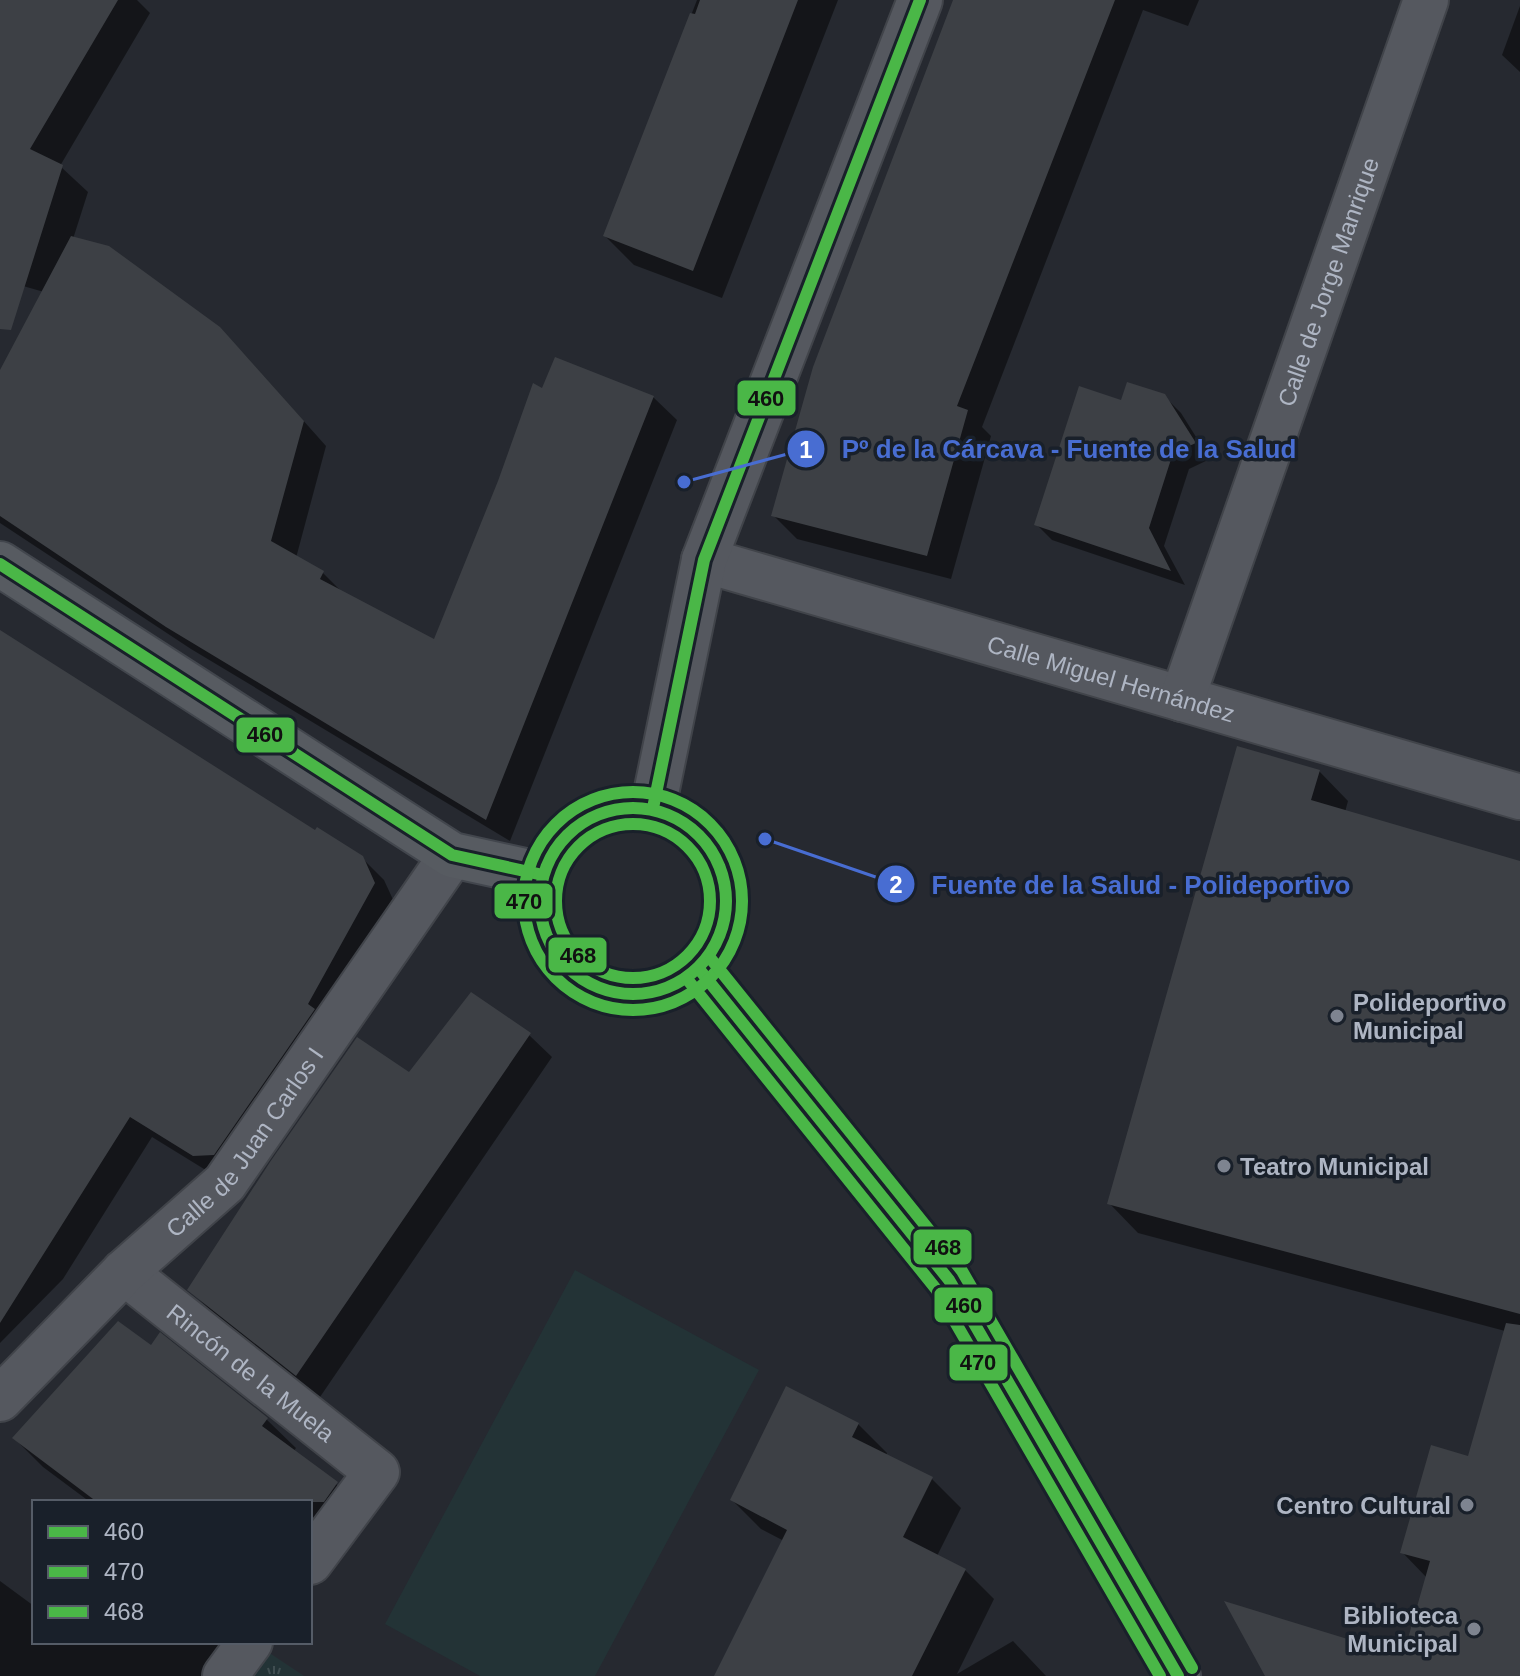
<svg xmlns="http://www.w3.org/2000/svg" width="1520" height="1676" font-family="Arial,sans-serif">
	<defs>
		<pattern id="park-tufts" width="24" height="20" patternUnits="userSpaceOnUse" patternTransform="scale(2)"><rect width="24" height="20" fill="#233336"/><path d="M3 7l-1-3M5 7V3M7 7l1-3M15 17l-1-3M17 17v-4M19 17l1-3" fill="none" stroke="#404e51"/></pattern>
	</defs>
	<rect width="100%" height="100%" fill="#262930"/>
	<path fill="#233336" d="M575,1270l184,100 -164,306h-115l-95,-52z"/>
	<path fill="url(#park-tufts)" d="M253,1642l51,34h-79z"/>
	<path fill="#0007" d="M0,0h137l13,13 -90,153 28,26 -15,47 170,114 83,93 -30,112 27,15 20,20 92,48 108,-251 110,7 24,23 -167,421 -319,-192 -191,-126v-149l44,-82 -35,-10 -9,-9z
		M697,0h141l-116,298 -88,-33 -29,-29z
		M955,0h244l-11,26 -45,-16 -161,417 9,9 -40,143 -154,-40 -24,-24z
		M1520,6v66l-18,-17z
		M1164,396l17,17 29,46 -21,10 -25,77 21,39 -133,-45 -16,-16 86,-122z
		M0,632l315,201 46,24 23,23 12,26 -179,271 -65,-40 -89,142 -63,64z
		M1319,771l29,30 -3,11 175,51v472l-382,-102 -29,-30z
		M529,1035l23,22 -232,340 -108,-85 -22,-22 220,-215z
		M1520,1387v289h-253l138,-18 22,-80 -25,-26z
		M266,1419l30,29 -3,4 39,28 29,29 -51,66v-73h-220l-47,-35 -29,-29z
		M858,1424l29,29 -1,3 46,23 29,29 -24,48 28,14 29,29 -37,75 56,-33 33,35h-329l67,-135 -23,-12 -29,-29z
		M0,1581l34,25v36h224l-26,34h-232z"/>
	<path fill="#3d4045" d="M0,0h118l-88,149 33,16 -52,165 -11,-1z
		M700,0h98l-105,271 -90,-35 87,-223 5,1z
		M953,0h162l-158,406 11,4 -41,146 -156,-40 42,-149z
		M71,236l38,10 111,81 84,94 -33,120 53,30 -4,8 114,60 64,-158 35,-98 9,5 13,-31 99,39 -168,424 -320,-193 -166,-111v-146z
		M1127,382l38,12 31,49 -23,10 -24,75 22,43 -137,-46 45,-139 42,14z
		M0,630l315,200 2,-3 46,29 12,27 -67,121 7,5 -101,146 -21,1 -63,-39 -130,206z
		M1237,746l83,24 -9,30 209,61v453l-413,-110z
		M471,992l60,41 -235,343 -109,-86 83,-128 87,-125 52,35z
		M118,1321l33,24 9,-13 108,86 -6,8 76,56 -14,20h-227l-85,-64z
		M1506,1323l14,2v351h-255l-41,-75 179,55 27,-95 -30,-8 31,-108 37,11z
		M786,1386l73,37 -7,14 81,40 -30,60 63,32 -54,107h-198l73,-146 -57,-30z"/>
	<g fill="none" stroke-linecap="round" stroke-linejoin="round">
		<defs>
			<g id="minor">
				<path id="s1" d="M704,560l816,237"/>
				<path id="s2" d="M1182,699l244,-699"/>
				<path d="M653,808l51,-248 216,-560"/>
				<path id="s3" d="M124,1272l253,200 -67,90"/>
				<path id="s4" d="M0,1399l124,-127 101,-89 227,-328"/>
				<path d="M225,1676l25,-34"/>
			</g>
			<path id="primary" d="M0,564l452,291 91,20
				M540 901a93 93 0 1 1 186 0a93 93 0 1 1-186 0Z
				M699,969l250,311 229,396"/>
		</defs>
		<use href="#minor" stroke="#41444a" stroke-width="48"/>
		<use href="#primary" stroke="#42464d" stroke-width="48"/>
		<use href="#minor" stroke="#55585f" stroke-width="44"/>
		<use href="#primary" stroke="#575b61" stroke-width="44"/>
		<defs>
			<path id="bus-1" d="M0,564l452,291 91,20
				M540 901a93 93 0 1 1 186 0a93 93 0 1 1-186 0Z
				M653,808l51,-248 216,-560
				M699,969l250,311 229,396"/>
			<path id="bus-2" d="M524 901a109 109 0 1 1 218 0a109 109 0 1 1-218 0Z
				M687,979l249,310 224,387"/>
			<path id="bus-3" d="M556 901a77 77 0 1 1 154 0a77 77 0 1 1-154 0Z
				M711,959l251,312 230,397"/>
		</defs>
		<use href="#bus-1" stroke="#19202a" stroke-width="18"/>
		<use href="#bus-2" stroke="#19202a" stroke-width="18"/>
		<use href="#bus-3" stroke="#19202a" stroke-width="18"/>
		<use href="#bus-1" stroke="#4ab747" stroke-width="12"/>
		<use href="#bus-2" stroke="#4ab747" stroke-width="12"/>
		<use href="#bus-3" stroke="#4ab747" stroke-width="12"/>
	</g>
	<g fill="#7e8490" stroke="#19202a" stroke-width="3">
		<circle cx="1337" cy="1016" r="8"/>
		<circle cx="1224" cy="1166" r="8"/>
		<circle cx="1467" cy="1505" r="8"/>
		<circle cx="1474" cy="1629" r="8"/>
	</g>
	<g text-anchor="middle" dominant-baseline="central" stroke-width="7" stroke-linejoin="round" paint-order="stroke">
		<g font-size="24" fill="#aeb5c3" stroke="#19202a">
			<text stroke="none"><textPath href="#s2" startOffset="442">Calle de Jorge Manrique</textPath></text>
			<text stroke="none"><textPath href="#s1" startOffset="424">Calle Miguel Hernández</textPath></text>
			<text stroke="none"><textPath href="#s4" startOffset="356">Calle de Juan Carlos I</textPath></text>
			<text stroke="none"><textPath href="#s3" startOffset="162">Rincón de la Muela</textPath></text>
		</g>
		<g font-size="24" font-weight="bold" fill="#aeb5c3" stroke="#19202a" text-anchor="start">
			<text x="1353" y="1002">Polideportivo<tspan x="1353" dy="28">Municipal</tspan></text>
			<text x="1240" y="1166">Teatro Municipal</text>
			<text x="1451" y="1505" text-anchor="end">Centro Cultural</text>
			<text x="1458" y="1615" text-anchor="end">Biblioteca<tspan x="1458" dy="28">Municipal</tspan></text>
		</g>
	</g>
	<path fill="none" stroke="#486dd2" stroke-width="3" d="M684 482L806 449M765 839L896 884"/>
	<g fill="#486dd2" stroke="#19202a" stroke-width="3">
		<circle cx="684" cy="482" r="8"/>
		<circle cx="765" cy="839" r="8"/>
		<circle cx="806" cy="449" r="20"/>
		<circle cx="896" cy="884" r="20"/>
	</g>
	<g font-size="24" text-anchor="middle" font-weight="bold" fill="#fff">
		<text x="806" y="458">1</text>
		<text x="896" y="893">2</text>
	</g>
	<g font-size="26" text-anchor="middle" font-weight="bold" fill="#486dd2" stroke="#19202a" stroke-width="7" stroke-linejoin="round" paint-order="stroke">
		<text x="1069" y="458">Pº de la Cárcava - Fuente de la Salud</text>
		<text x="1141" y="894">Fuente de la Salud - Polideportivo</text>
	</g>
	<g stroke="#19202a" stroke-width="3">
		<rect x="736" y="379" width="61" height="38" rx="8" fill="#4ab747"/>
		<rect x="235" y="716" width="61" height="38" rx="8" fill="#4ab747"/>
		<rect x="493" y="882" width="61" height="38" rx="8" fill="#4ab747"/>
		<rect x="547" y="936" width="61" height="38" rx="8" fill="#4ab747"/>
		<rect x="912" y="1228" width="61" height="38" rx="8" fill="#4ab747"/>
		<rect x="933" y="1286" width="61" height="38" rx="8" fill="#4ab747"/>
		<rect x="948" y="1343" width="61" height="39" rx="8" fill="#4ab747"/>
	</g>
	<g font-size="22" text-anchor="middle" font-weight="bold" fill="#111">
		<text x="766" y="406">460</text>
		<text x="265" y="742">460</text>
		<text x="524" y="909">470</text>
		<text x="578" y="963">468</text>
		<text x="943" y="1255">468</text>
		<text x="964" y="1313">460</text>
		<text x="978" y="1370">470</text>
	</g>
	<rect x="32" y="1500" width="280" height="144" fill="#19202a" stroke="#555c67" stroke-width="2"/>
	<rect x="48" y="1526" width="40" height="12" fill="#4ab747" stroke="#555c67" stroke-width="2"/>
	<text x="104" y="1540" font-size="24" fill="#aeb5c3">460</text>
	<rect x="48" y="1566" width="40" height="12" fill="#4ab747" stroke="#555c67" stroke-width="2"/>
	<text x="104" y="1580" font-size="24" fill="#aeb5c3">470</text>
	<rect x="48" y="1606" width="40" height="12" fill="#4ab747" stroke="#555c67" stroke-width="2"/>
	<text x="104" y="1620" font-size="24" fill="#aeb5c3">468</text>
</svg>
